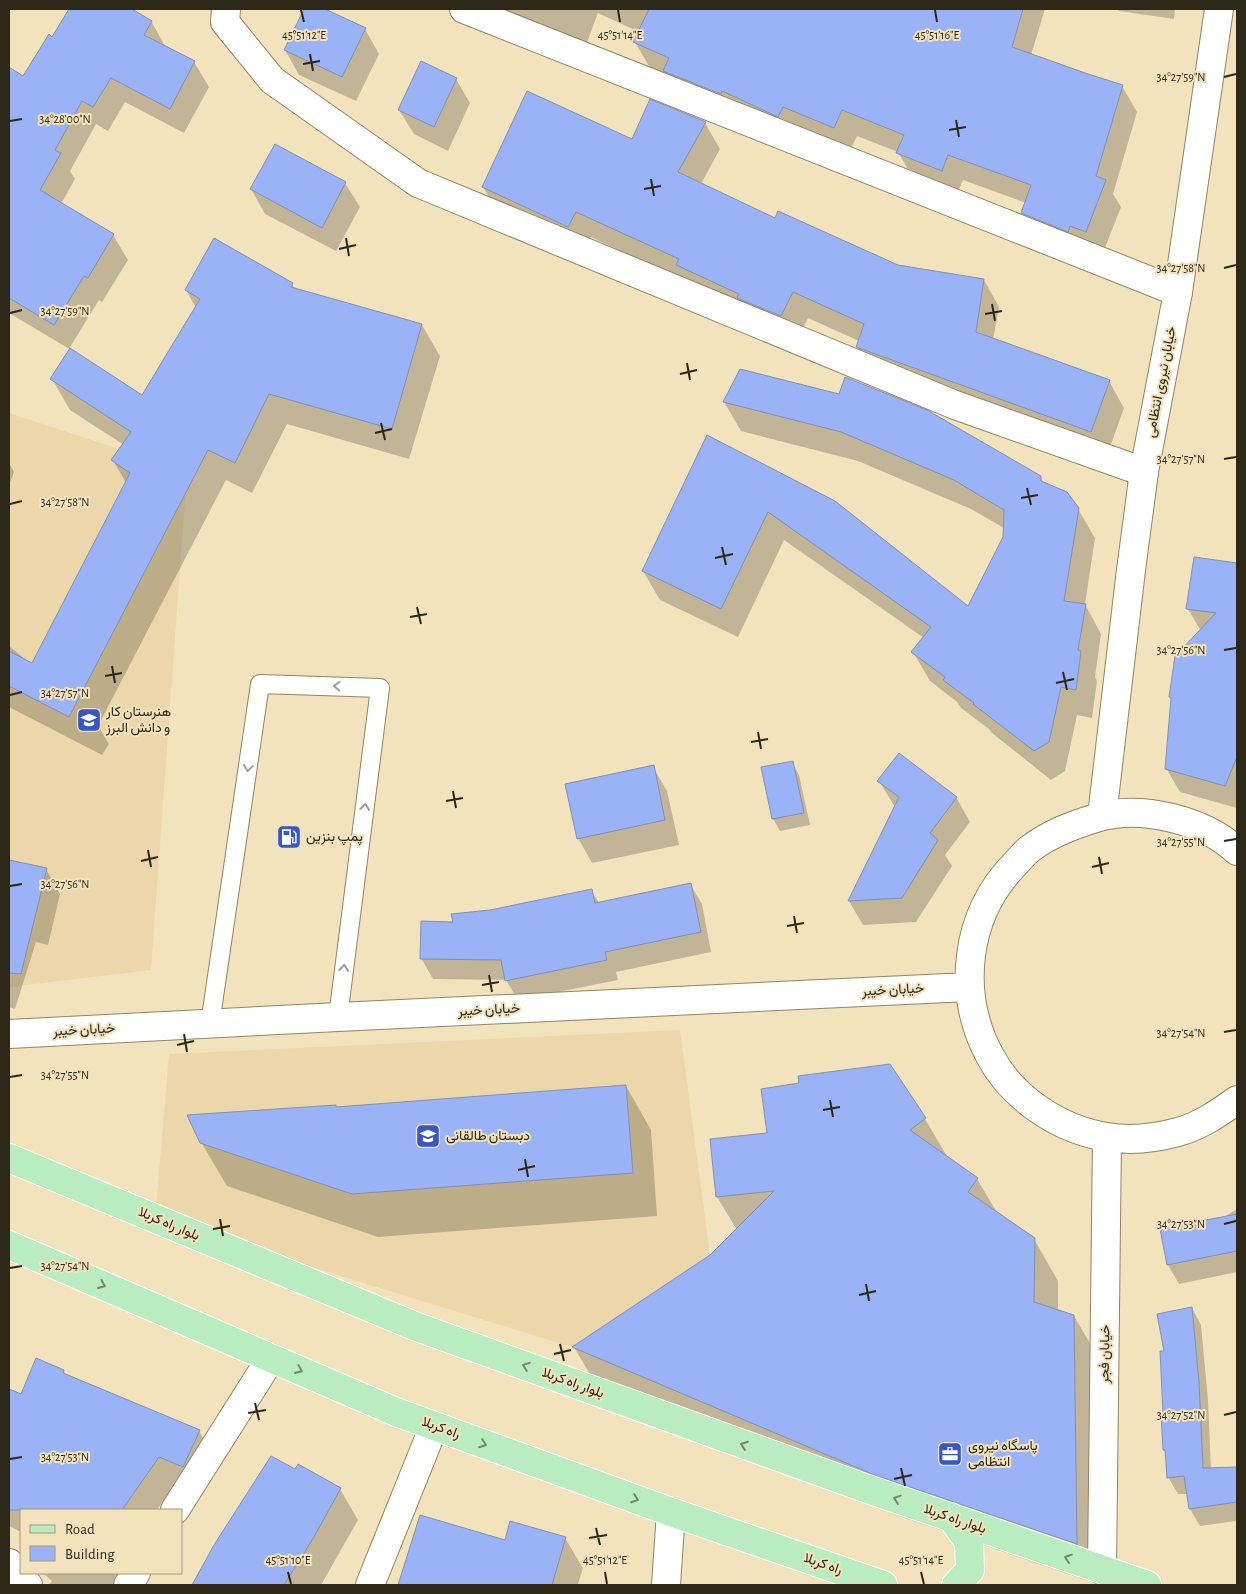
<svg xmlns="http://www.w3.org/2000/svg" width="1246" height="1594" font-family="'Alegreya Sans',Vazirmatn,sans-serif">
	<rect width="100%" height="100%" fill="#f3e3bd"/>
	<path fill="#ebd7aa" d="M9,413l178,58 -36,499 -142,17z
		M680,1030l30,225 -138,92 -417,-128 14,-165z"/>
	<path fill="#0003" d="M70,9h59l22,12 14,25 29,16 15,25 -25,46 -59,-31 -17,29 -12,-7 -26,47 5,8 -14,25 52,31 15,25 -26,42 -3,-2 -30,49 73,48 54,-89 -10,-18 106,-6 3,5 127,36 18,31 -31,103 -122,-35 -35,69 -26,-13 -128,246 11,18 -7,11 -93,-48v-61l23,19 94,-182 -13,-23 11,-15 -54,-35 -18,-31 19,-29 -62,-37v-207z
		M305,9h17l43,20 14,25 -23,47 -57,-26 -14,-25z
		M453,9h430l58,25 7,-25h97l-14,46 91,31 15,26 -24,82 8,13 -20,51 -64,-19 -15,-26 4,-10 -63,-23 -7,16 -43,-18 -15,-26 -41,-16 -9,18 -198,-86 -15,-26 4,-10 -41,-19 -12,32z
		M1117,9h58l-1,10 -55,-8z
		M456,79l14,24 -22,48 -34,-17 -15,-24z
		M705,123l15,26 -19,35 74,36 122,46 87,14 15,27 -6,33 116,41 15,27 -18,50 -233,-84 -16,-27 2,-6 -51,-23 -12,24 -109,-60 -96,-45 -7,16 -85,-40 -16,-26 149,-46z
		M345,183l15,24 -24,44 -71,-37 -14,-25z
		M740,371l300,106 4,7 34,25 17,29 -10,66 16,30 -6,43 2,4 -5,37 -15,-3 -12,56 -14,9 -59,-47 -3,-4 -28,-21 -4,-6 -27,-21 -17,-29 11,-14 -140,-98 -46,97 -78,-37 -17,-29 64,-134 262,171 35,-71v-9l-33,-19 -113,-48 -117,-30 -17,-29z
		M9,463l5,9 -5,13z
		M1237,564v244l-57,-16 -14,-24 35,-137 -13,-22z
		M792,762l7,13 11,50 -30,6 -7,-12 -11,-51z
		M653,767l14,24 12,54 -87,18 -14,-25z
		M879,781l77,16 14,25 -25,33 7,11 -36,56 -53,3 -14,-24 46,-94z
		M9,861l37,8 14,25 -12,51 -12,-3 -21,67 -6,-2z
		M690,884l12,20 9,48 -95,20 2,8 -100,20 -12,-20 -73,-1 -12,-21 34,-35 35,-12 101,-21 8,13z
		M890,1066l35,53 23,39 29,21 21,35 36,25 24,42v30l16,5 24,41 2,228 -203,-70 -299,-127 -24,-41 137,-91 26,-26 -20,-33 51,-62 32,-51z
		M626,1086l25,44 6,86 -279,21 -151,-51 -26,-44 135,-34z
		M1237,1209v63l-58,12 -11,-19 54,-47z
		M1192,1308l9,17 7,75 3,69 26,-1v68l-1,-15 -36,5 -10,-17 -2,-15h-10l-10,-17 -1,-22 -3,-5 2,-98z
		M64,1371l2,5 133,55 16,28 -16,35 -24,-10 -18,26h-136v22l-12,-6v-136l12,6z
		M296,1471l44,18 18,31 -37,65h-128l22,-39z
		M421,1516l85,25 59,-3 18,30 -5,16 8,1h-186z
		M43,1573h98l-10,12h-82l3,-4z"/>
	<path fill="#99b3f6" stroke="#8390b2" d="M69,9h63l20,12 -8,14 51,26 -25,48 -59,-31 -18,29 -11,-6 -27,49 6,3 -21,37 74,44 -26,44 -4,-2 -30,49 -45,-27v-231l14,9 26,-42 3,3z
		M304,9h21l41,19 -24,49 -58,-27z
		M649,9h374l-11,38 76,27 35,11 -27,91 10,4 -20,52 -16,-6 -2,6 -47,-19 10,-28 -83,-30 -6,16 -46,-18 8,-18 -62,-25 -8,18 -51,-21 -5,10 -56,-26 -1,3 -58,-23 6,-13 -36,-16z
		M421,61l36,17 -23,49 -36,-17z
		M527,91l105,48 18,-40 56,23 -28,50 97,46 3,-7 120,54 86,14 -8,53 134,48 -19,52 -235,-85 8,-23 -71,-32 -12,24 -44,-18 2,-4 -63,-29 3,-6 -103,-47 -8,15 -86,-40z
		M275,144l71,38 -24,46 -72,-39z
		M214,238l79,45 -2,4 131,37 -30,105 -123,-35 -34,69 -27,-13 -139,267 -60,-31v-35l23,12 98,-190 -19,-13 20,-28 -81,-53 20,-31 72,47 58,-96 -15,-9z
		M740,369l99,25 6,-17 82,33 114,66v5l26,11 12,16 -15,93 22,3 -8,46 3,1 -5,39 -15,-3 -12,55 -15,9 -61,-47 1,-1 -31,-23 2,-3 -34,-25 20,-25 -163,-115 -47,97 -79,-38 65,-136 128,66 133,105 35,-69 1,-27 -50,-30 -113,-48 -118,-30z
		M1194,557l43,6v194l-12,29 -60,-17 6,-71 -2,-1 6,-41 41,-43 -30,-4z
		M899,753l58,44 -27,36 8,7 -36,58 -54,3 51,-104 -22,-16z
		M793,761l11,52 -32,6 -11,-52z
		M654,765l11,55 -88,19 -12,-55z
		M9,860l38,8 -26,106 -12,-1z
		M691,883l10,49 -96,20 2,8 -102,21 -4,-21 -81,-1 1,-38 32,1 -2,-8 39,-4 102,-21 3,14z
		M890,1064l36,54 -16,12 68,48 -10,14 67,46 -1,64 40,13 3,229 -205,-70 -300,-127 138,-92 64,-64 -58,6 -6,-58 57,-6 -6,-44 38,-6 -1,-7z
		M626,1085l7,88 -281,21 -152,-51 -13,-28 149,-10v2z
		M1237,1214v37l-70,14 -7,-36z
		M1192,1307l7,75 4,86 34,-1v35l-48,7 -5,-33 -17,2 -2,-28h-2l-2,-37h2l-3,-62h4l-7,-37z
		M36,1358l28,12 -1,3 137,57 -17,37 -24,-10 -37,53h-113v-121l12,5z
		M271,1456l24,13 3,-5 43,24 -27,49 -30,48h-92l22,-40z
		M420,1515l85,25 5,-19 56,16 -14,48h-154z"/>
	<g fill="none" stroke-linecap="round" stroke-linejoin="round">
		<defs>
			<path id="lane" d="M210,1024l50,-340 120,4 -42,329"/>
			<path id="street" d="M226,9l-1,13 47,58 146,103 537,222 189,67
				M464,9l714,283
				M175,1510l96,-152
				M9,1563l19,22
				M128,1585l8,-12
				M370,1585l64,-159
				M666,1585l5,-73"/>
			<path id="secondary" d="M1102,816l29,-246 13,-98 34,-180 41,-283
				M1237,851c-33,-31 -97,-47 -141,-33 -23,7 -45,15 -65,30 -6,4 -11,11 -16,16 -50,51 -59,129 -25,192 22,42 70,74 117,81 23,4 49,1 71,-5 22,-6 41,-19 59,-32
				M9,1034l329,-17 631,-30
				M1102,1570l5,-433"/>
			<path id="primary" d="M9,1158l408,169 448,161 282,97
				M9,1245l387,167 275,100 212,73
				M951,1517l18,25 1,28 -14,15"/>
		</defs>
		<use href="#lane" stroke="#938461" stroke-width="20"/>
		<use href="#street" stroke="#938461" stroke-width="30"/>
		<use href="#secondary" stroke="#938461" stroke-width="30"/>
		<use href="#primary" stroke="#fff" stroke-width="30"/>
		<use href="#lane" stroke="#fff" stroke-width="18"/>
		<use href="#street" stroke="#fff" stroke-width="28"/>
		<use href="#secondary" stroke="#fff" stroke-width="28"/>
		<use href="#primary" stroke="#baecc1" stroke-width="28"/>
	</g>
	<defs><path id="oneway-chevron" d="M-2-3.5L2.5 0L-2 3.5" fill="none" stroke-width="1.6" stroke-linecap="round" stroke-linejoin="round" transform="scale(1.25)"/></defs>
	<g stroke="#a09e97">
		<use href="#oneway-chevron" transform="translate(337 686) rotate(-178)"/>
		<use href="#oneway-chevron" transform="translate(248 768) rotate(98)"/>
		<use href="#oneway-chevron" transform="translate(365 807) rotate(-83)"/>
		<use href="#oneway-chevron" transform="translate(344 968) rotate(-83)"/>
	</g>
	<g stroke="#748a6c">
		<use href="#oneway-chevron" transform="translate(102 1285) rotate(23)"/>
		<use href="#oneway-chevron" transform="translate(526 1366) rotate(-160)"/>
		<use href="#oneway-chevron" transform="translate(299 1370) rotate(23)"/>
		<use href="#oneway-chevron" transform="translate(483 1444) rotate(20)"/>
		<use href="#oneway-chevron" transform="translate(744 1445) rotate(-160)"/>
		<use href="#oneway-chevron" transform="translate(635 1499) rotate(20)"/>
		<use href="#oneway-chevron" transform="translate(897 1499) rotate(-161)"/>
		<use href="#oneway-chevron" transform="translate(1068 1558) rotate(-161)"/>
	</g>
	<path fill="none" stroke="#2d2718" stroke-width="2" d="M301,10l3,12M618,10l2,12M935,10l2,12M310,54l3,17M303,64l17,-3M1224,77l12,-3M956,120l3,17M10,121l12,-2M949,130l17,-3M651,179l3,17M644,189l17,-3M346,238l3,18M339,249l17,-4M1224,268l12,-3M992,304l3,17M10,313l12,-3M985,314l17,-3M687,363l3,17M680,374l17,-4M381,423l4,17M375,433l17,-4M1224,459l12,-2M1027,488l4,17M1021,498l17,-3M10,504l12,-3M722,547l4,18M715,558l18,-4M417,607l4,17M410,617l17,-3M1224,650l12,-2M112,666l3,17M1063,672l4,18M105,676l17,-3M1056,683l18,-4M10,695l12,-3M758,732l3,17M751,742l17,-3M453,791l3,17M446,801l17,-3M1224,841l12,-2M148,850l3,17M1099,857l3,17M141,861l17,-4M1092,867l17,-4M10,886l12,-2M794,916l3,17M787,926l17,-3M489,975l3,17M482,985l17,-3M1224,1032l12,-2M184,1034l3,18M177,1045l17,-4M10,1077l12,-2M830,1100l3,17M823,1110l17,-3M525,1159l3,18M518,1170l17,-4M220,1219l3,17M1224,1224l12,-3M213,1229l17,-3M10,1268l12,-2M866,1284l3,17M859,1295l17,-4M560,1344l4,17M554,1354l17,-4M255,1403l4,17M248,1413l18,-3M1224,1415l12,-3M10,1459l12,-2M901,1468l4,18M894,1479l18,-4M596,1528l4,17M589,1538l18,-3M288,1572l3,12M605,1572l2,12M921,1572l3,12"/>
	<defs>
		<symbol id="school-square" viewBox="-11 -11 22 22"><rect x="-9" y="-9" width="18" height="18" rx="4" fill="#3757c8" stroke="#f3e3bd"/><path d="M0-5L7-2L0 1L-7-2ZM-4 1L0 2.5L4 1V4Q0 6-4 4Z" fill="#fff"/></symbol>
		<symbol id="fuel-square" viewBox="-11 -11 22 22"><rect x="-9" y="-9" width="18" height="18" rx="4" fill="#3757c8" stroke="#f3e3bd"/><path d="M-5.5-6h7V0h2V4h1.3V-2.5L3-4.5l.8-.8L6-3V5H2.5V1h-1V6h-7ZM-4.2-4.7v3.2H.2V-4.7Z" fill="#fff"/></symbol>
		<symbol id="office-square" viewBox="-11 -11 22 22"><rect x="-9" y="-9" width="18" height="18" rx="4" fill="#3757c8" stroke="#f3e3bd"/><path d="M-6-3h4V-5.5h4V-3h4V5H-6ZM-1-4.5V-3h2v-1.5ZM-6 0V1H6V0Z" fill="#fff"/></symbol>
	</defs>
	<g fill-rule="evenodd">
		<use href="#school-square" x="75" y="706" width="28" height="28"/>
		<use href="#fuel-square" x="275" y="823" width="28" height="28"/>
		<use href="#school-square" x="414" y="1122" width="28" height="28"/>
		<use href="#office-square" x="936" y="1440" width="28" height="28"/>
	</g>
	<g text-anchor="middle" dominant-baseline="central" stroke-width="4" stroke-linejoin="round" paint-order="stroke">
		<g font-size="14" fill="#2d2718" stroke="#f3e3bd">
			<text transform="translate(1161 382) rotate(-79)">خیابان نیروی انتظامی</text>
			<text transform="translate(893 990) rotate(-3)">خیابان خیبر</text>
			<text transform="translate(489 1010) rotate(-3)">خیابان خیبر</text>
			<text transform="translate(84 1030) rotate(-3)">خیابان خیبر</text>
			<text transform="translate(169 1224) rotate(23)">بلوار راه کربلا</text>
			<text transform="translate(1105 1354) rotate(-89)">خیابان فجر</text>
			<text transform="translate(573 1383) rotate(20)">بلوار راه کربلا</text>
			<text transform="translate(441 1428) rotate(20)">راه کربلا</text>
			<text transform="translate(955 1519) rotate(19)">بلوار راه کربلا</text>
			<text transform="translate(823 1564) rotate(19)">راه کربلا</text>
		</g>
		<g font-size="14" fill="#2d2718" stroke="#f3e3bd" text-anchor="start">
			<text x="106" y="712">هنرستان کار<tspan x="106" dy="16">و دانش البرز</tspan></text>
			<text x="306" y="837">پمپ بنزین</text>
			<text x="446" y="1136">دبستان طالقانی</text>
			<text x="968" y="1446">پاسگاه نیروی<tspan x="968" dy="16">انتظامی</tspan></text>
		</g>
	</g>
	<g font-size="12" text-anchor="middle" fill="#2d2718" stroke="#f3e3bd" stroke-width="4" stroke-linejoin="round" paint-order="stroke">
		<text x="304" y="39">45°51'12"E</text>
		<text x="620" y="39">45°51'14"E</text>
		<text x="937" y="39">45°51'16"E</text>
		<text x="1181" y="81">34°27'59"N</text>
		<text x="65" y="123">34°28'00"N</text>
		<text x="1181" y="272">34°27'58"N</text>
		<text x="65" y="315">34°27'59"N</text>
		<text x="1181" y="463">34°27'57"N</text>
		<text x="65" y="506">34°27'58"N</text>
		<text x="1181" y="654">34°27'56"N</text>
		<text x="65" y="697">34°27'57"N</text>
		<text x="1181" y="846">34°27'55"N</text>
		<text x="65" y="888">34°27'56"N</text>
		<text x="1181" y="1037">34°27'54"N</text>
		<text x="65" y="1079">34°27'55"N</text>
		<text x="1181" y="1228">34°27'53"N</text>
		<text x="65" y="1270">34°27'54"N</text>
		<text x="1181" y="1419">34°27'52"N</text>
		<text x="65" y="1461">34°27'53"N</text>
		<text x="288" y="1564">45°51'10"E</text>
		<text x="605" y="1564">45°51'12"E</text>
		<text x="921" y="1564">45°51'14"E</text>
	</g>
	<rect width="1246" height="1594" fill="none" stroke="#2d2718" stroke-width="20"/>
	<rect x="20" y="1509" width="162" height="65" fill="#f3e3bd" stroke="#a4987b"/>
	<rect x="30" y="1525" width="25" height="8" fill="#baecc1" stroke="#a4987b"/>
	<text x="65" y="1534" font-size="15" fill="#2d2718">Road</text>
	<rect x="30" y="1546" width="25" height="15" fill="#99b3f6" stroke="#a4987b"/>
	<text x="65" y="1559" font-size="15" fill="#2d2718">Building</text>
</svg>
